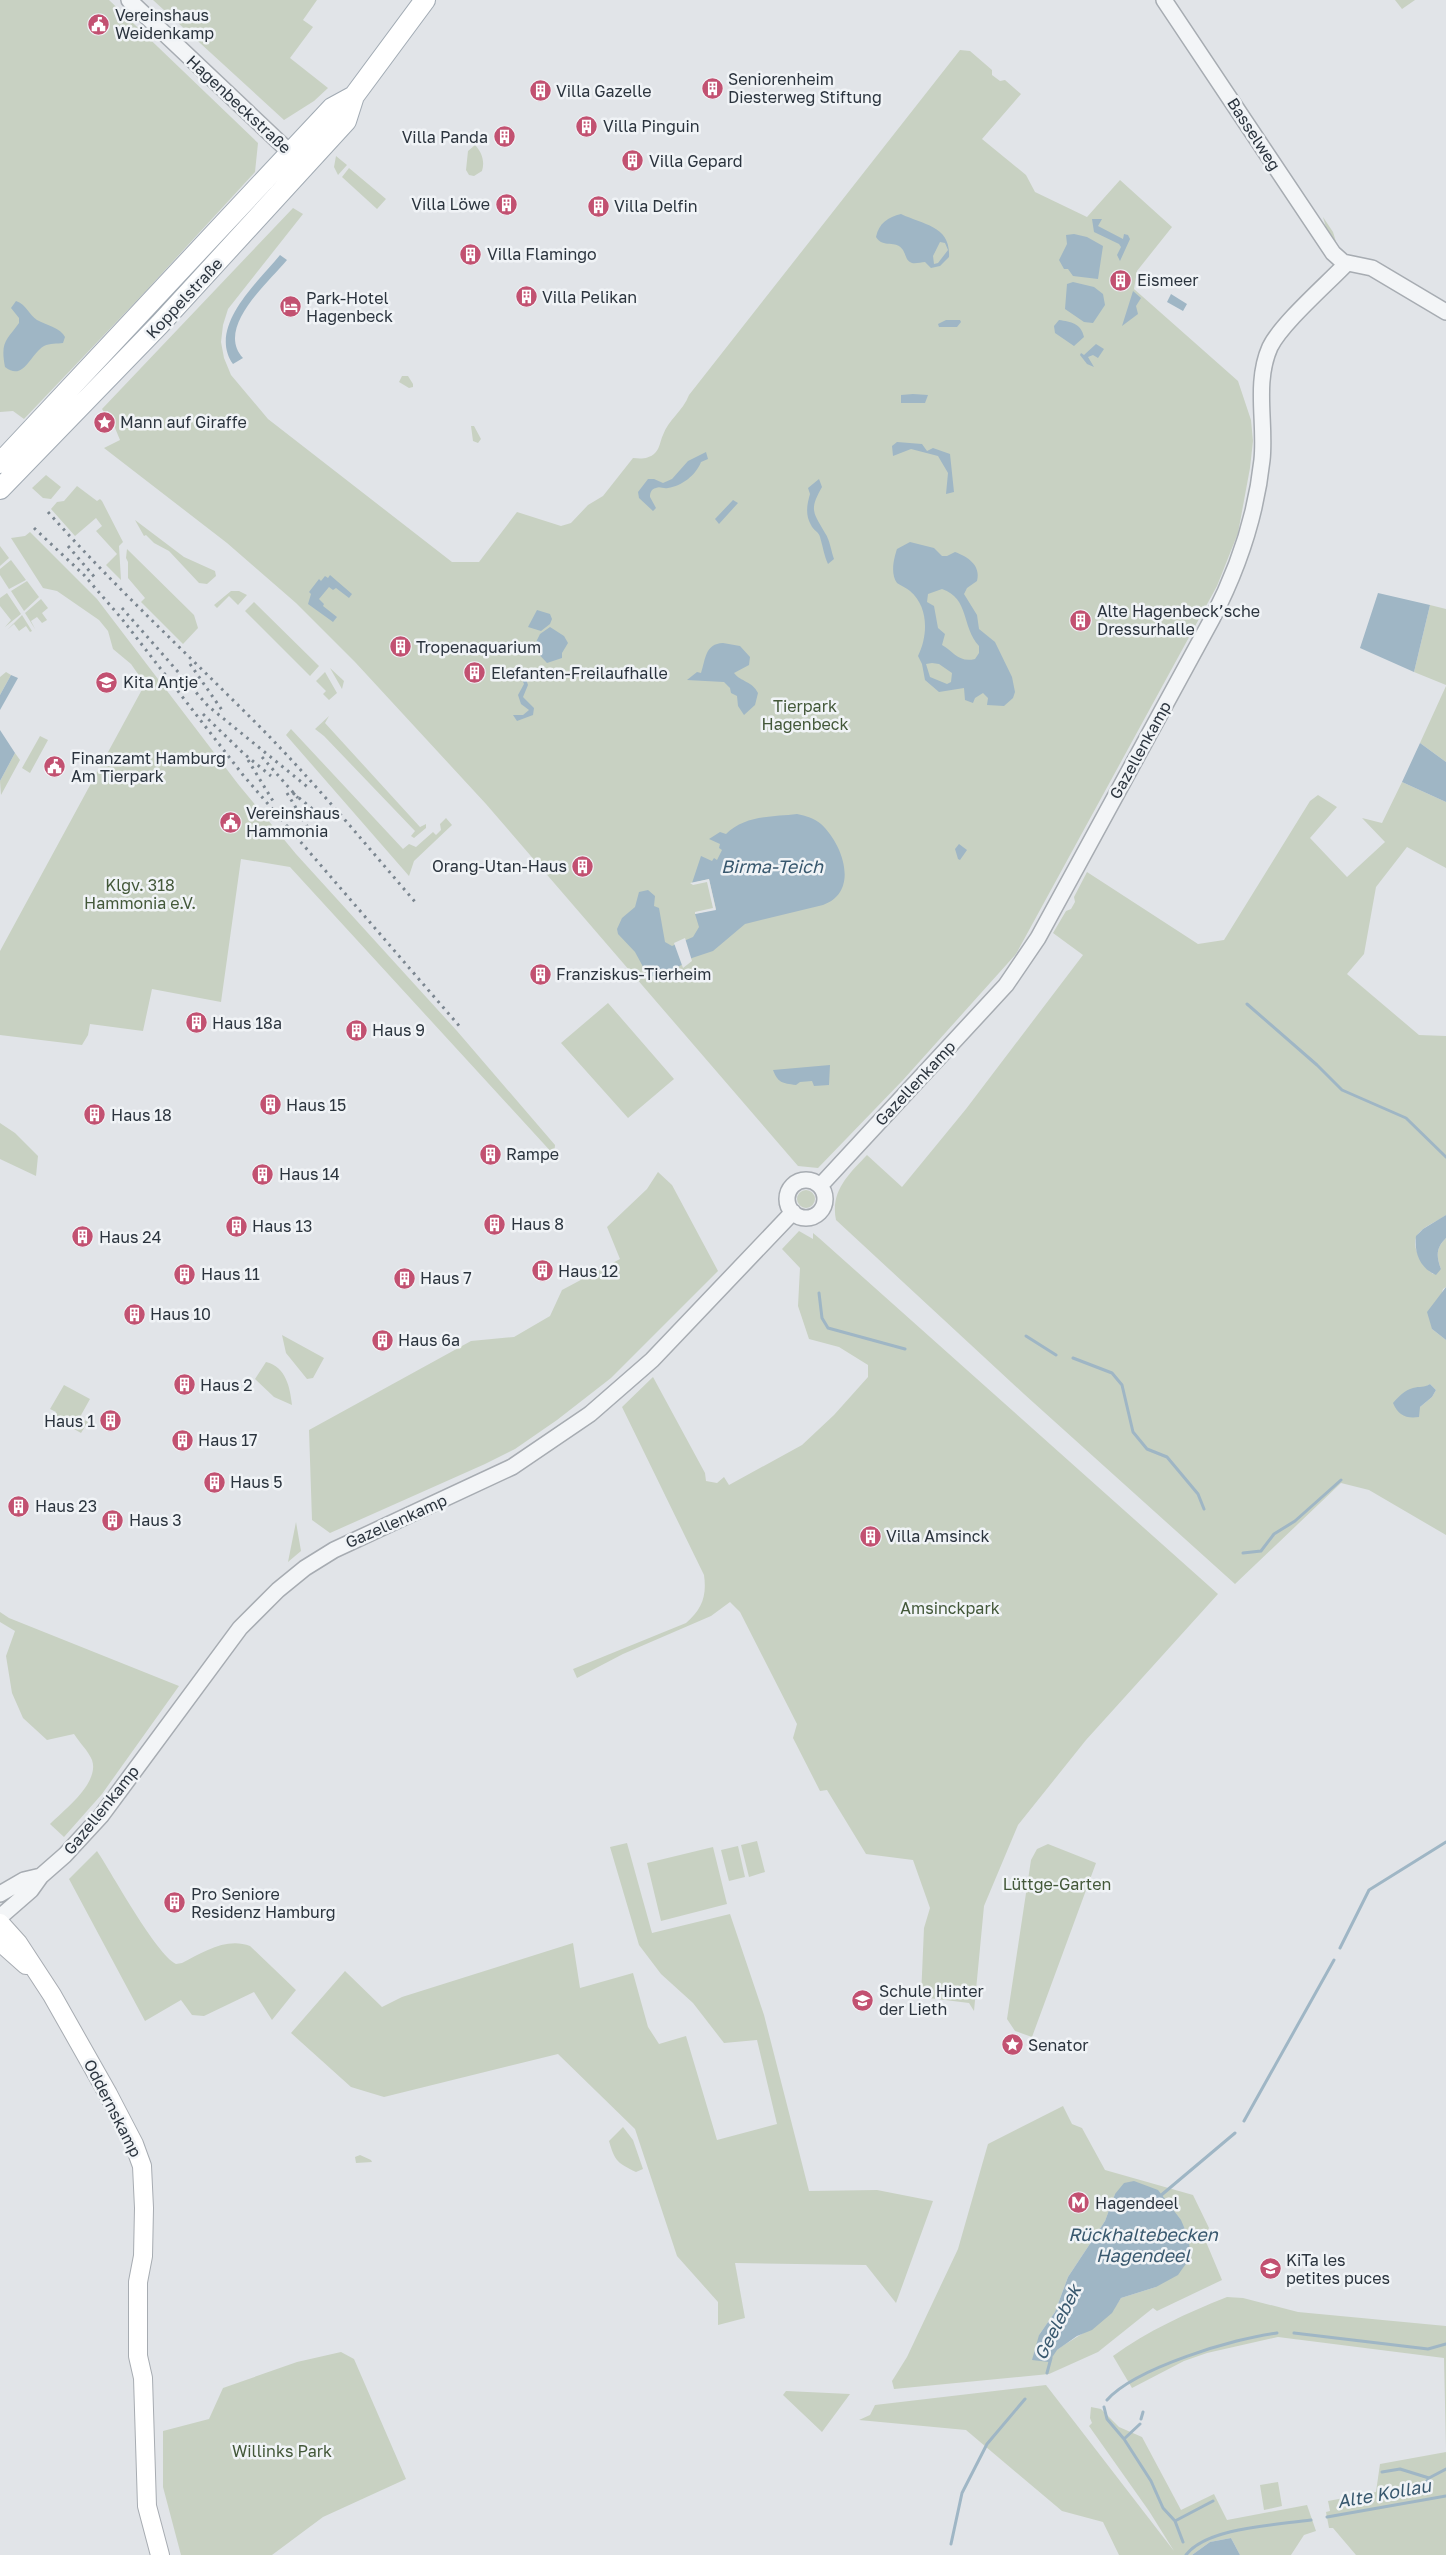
<svg xmlns="http://www.w3.org/2000/svg" width="1446" height="2555" font-family="'Golos Text',sans-serif">
	<rect width="100%" height="100%" fill="#e1e4e8"/>
	<path fill="#c8d1c2" fill-rule="evenodd" d="M0,0h109l149,143 -3,29 -112,122 -119,125 -11,-8 -13,1z
		M153,0h164l-14,20 10,7 -23,31 38,30 -14,13 -30,19z
		M1395,0h20l-13,9z
		M960,50l10,1 22,19v5l8,6 5,-1 16,14 -39,45 44,36 9,17 52,25 33,-37 52,47 -35,44 -3,18 104,92 13,39 2,21 -3,27 -12,65 -21,53 -201,368 -113,126 -85,88 -20,-2 -312,-362 -131,-142 -59,-59 -69,-60 -123,-95 16,-8 -12,-29 -4,1 -2,-3 191,-201 10,6 -75,95 -5,16 -2,17 3,16 7,17 37,44 184,143h27l38,-50 44,14 10,-3 17,-18 15,-9 30,-38c8,1 16,1 22,-5 5,-5 5,-12 8,-18 5,-15 20,-24 26,-40z
		M475,145c7,7 10,17 7,26l-8,5 -5,-1 -3,-5 2,-19z
		M336,156l11,9 -9,10 -4,-8z
		M349,168l37,31 -9,10 -35,-32z
		M1323,217l10,15 4,13 -10,-14z
		M402,376h6l5,8v3l-4,1 -10,-6z
		M471,426h3l7,13 -3,4 -5,-2z
		M46,475l15,12 -10,12 -8,-1 -11,-10z
		M77,486l20,15 3,-2 2,2 21,41 -4,4 2,34 -15,-15 11,-11 -21,-23 6,-5 -6,-8 -21,18 -24,-27 6,-7 7,-1z
		M135,520l49,37 31,14 1,5 -9,8 -8,-1 -30,-32 -15,-8 -8,-8 -2,1z
		M30,532l67,67 141,185 58,70 161,177 98,114 -1,10 -264,-288 -49,-8 -20,143 -69,-13 -9,42 -53,-7 -2,11 -6,10 -82,-10v-84l145,-267 -14,-20 -18,-15 -5,-18 -9,-11 -42,-29 -14,-3 -32,-50 14,-2z
		M0,546l9,12 -9,8z
		M127,549l67,66 4,13 -15,16 -42,-42 4,-4 -17,-20v-16l-2,-4z
		M11,560l15,20 -17,9 -9,-14v-6z
		M27,581l12,16 -15,14 -13,-20z
		M231,591h8l8,4 -9,10 -9,-9 -12,12 -3,-3z
		M7,593l14,21 -16,13 6,-7 -11,-14v-8z
		M41,599l7,9 -6,5 5,7 -5,3 -5,-6 -6,4 4,8 -10,-16z
		M254,602l65,64 -9,10 -65,-65z
		M1430,605l16,4v76l-32,-13z
		M22,615l10,16 -2,1 -4,-6 -7,5 -5,-7 -7,6z
		M330,668l14,13 -2,8z
		M6,672l5,3 -11,20v-18z
		M325,672l12,21 -8,7 -6,-6 3,-3 -10,-10z
		M1446,686v76l-26,-19z
		M329,716l-4,7 95,104 6,-3v4l-12,10 -3,-2 4,-5 -91,-95 -9,-7z
		M291,729l112,120 6,-5 7,3 17,-15 3,3 5,-5 -1,-6 6,-6 6,7 -38,36 -5,15 -123,-141z
		M40,736l8,4 -18,33 -8,-5z
		M15,753l5,7 -19,35 -1,-14z
		M1402,782l44,20v66l-39,-21 -31,40 -12,67 -17,20 72,61 27,1v179c-13,10 -38,15 -29,37 4,10 7,15 16,22l8,-5c-5,-13 -5,-21 5,-31v49l-3,2 -11,40 14,11v195l-77,-45 -28,-7 -106,101 -211,-190 -188,-174c-6,-29 13,-46 31,-65l35,32 64,-78 117,-154 -30,-22 13,-22 5,-2 4,-7 -1,-5 13,-25 111,72 26,-4 86,-139 8,-6 19,12 -27,31 37,39 38,-35 -23,-24 20,5zM1430,1384l6,6 -4,7 -12,10 -6,-19h10z
		M608,1003l66,76 -46,39 -67,-75z
		M0,1123l15,10 23,23 -2,20 -36,-17z
		M658,1172l14,13 46,86 -107,107 -54,42 -42,29 -30,15 -155,69 -18,-13 -3,-90 162,-89 43,-4 36,-21 12,-26 58,-31 -13,-32 40,-38z
		M797 1199a9 9 0 1 1 18 0a9 9 0 1 1-18 0Z
		M799,1231l14,8v-6l6,5 399,356 -132,146 -68,85 -34,81 -10,105 -5,-8 -48,-6 3,-69 6,-20 -17,-48 -47,-6 -39,-64 -7,1 -27,-53 4,-14 -57,-112 -10,-10 -19,14 -88,38 -46,24 -4,-9 113,-46c16,-14 21,-27 18,-48l-82,-168 31,-30 52,96 1,8 11,2 7,-6 5,8 73,-40 32,-30 34,-38v-12l-29,-18 -30,-8 -11,-33 2,-38 -18,-19z
		M282,1335l42,23 -11,20 -6,1 -21,-26z
		M266,1362c20,5 24,25 26,43l-18,-8 -19,-18z
		M64,1385l26,14 -10,18 8,5 -7,11 -28,-16 3,-5 -6,-3z
		M296,1522l5,29 -13,11z
		M0,1612l9,6 170,68 -77,108 -38,43 -14,-13c14,-14 50,-41 42,-64 -3,-8 -13,-18 -18,-26l-27,6 -24,-22 -11,-25 -6,-37 9,-25 -15,-9z
		M757,1841l8,31 -16,5 -8,-32z
		M627,1843l25,90 78,-19 34,101 45,176 68,-1 56,11 -37,102 -30,-38 -131,-2 10,55 -27,7v-23l-41,-46 -42,-127 -77,-75 -174,43 -33,-10 -60,-54 54,-62 37,36 20,-10 171,-54 7,45 53,-15 15,54 11,17 27,-8 31,104 60,-16 -20,-84 -33,3 -31,-40 -32,-29 -22,-29 -29,-98z
		M1048,1844l48,19 -64,174 -17,-6 -8,-12 24,-159 6,-11z
		M738,1846l7,31 -16,4 -8,-31z
		M713,1847l14,57 -66,17 -14,-58z
		M97,1851c16,24 59,103 79,113l6,-1c21,-11 45,-26 68,-17l46,44 -24,30 -18,-28 -50,24 -12,-1 -11,-15 -36,21 -76,-142z
		M1063,2106l9,18 10,4 23,42 88,25 16,33 -5,9 18,43 -65,31 -4,-3 -55,44 -49,22 -155,15 -2,-8 15,-24 51,-108 30,-105zM1115,2194l41,93 -35,11c-18,29 -38,33 -64,52l-18,-15 16,-23 13,-35 37,-56z
		M623,2127l10,13 10,29 -7,3c-18,-9 -21,-10 -27,-31z
		M360,2155l11,5 1,2 -16,1 -1,-6z
		M1227,2297l16,1 55,14 148,14v123l-2,-91 -166,-21 -71,16 -23,8 -52,27 -19,-32c34,-25 74,-43 114,-59z
		M341,2352l13,7 52,120 -83,38 -51,38h-91l-18,-68v-56l46,-12 14,-31 74,-26z
		M1046,2385l128,166 -25,-40 -60,-85 3,-3 -2,-5 1,-11 10,2 18,18 23,10 39,73 33,-16 13,26 80,-15 9,26 -12,4 -13,20h-51l-9,-17 -21,4 -18,13h-73l-16,-33 -41,-11 -96,-81 -107,-10 11,-5 5,-10z
		M786,2391l64,3 -28,38 -39,-37z
		M1446,2452v103h-90l-23,-27h-4l-3,-16 4,-1 -2,-10 48,-9 4,-28z
		M1278,2482l4,24 -18,4 -4,-25z"/>
	<path fill="#9fb6c5" fill-rule="evenodd" d="M901,214c23,11 50,12 48,43l-9,9 -9,2 -6,-6c-4,0 -9,2 -13,1 -6,-2 -6,-8 -9,-13 -7,-11 -20,-1 -27,-13 3,-14 12,-20 25,-23zM940,242l5,1 3,7 -10,13 -4,1 -1,-8z
		M1092,219h10l-4,7 25,13 1,-5 4,1 2,4 -10,22 -3,-6 4,-8 -2,-3 -25,-12z
		M1074,234l13,3 16,9 -5,33 -25,-3 -5,-7h-4l-5,-9 8,-16 -1,-9z
		M280,255l7,5c-19,23 -72,68 -44,98l-10,6c-26,-37 25,-82 47,-109z
		M1073,282l21,5 9,7 2,11 -12,18 -9,-1 -19,-13 2,-25z
		M1133,291l8,7 -5,8 2,8 -16,12z
		M1171,294l16,10 -4,7 -16,-9z
		M16,301c10,3 13,14 21,19 9,5 24,8 28,17l-2,6c-6,1 -13,0 -19,3 -14,8 -20,36 -39,21 -5,-26 2,-27 14,-44v-5l-8,-10z
		M946,320h14l1,2 -4,5h-18l-1,-3z
		M1059,320c12,2 22,3 25,17l-10,9 -19,-13 -1,-7z
		M1096,344l8,5 -6,9 -5,-3 -5,2 6,10 -7,-3 -7,-9 1,-2 3,2z
		M913,394l15,1 -3,8h-24v-8z
		M897,442l25,2 5,7 6,-3 17,6 4,38 -8,2 2,-21 -10,-17 -27,-7 -18,7 -1,-10z
		M706,452l2,7 -7,3c-5,13 -19,24 -33,26 -5,1 -8,-2 -12,0 -5,1 -6,5 -6,9l6,11 -3,3 -14,-13 -1,-6 10,-13h6l9,4 9,-4 16,-18z
		M819,479l3,8c-13,23 -9,25 3,46 5,7 6,18 9,26l-6,5c-4,-9 -5,-17 -8,-27 -1,-5 -7,-7 -9,-12 -6,-10 -4,-21 -1,-31l-2,-6z
		M733,500l5,3 -19,21 -4,-5z
		M910,542l24,6 8,8h5l8,-4c13,5 26,13 22,29l-10,7 -3,6 13,21 2,14 16,13 17,35 3,15 -2,6 -9,8 -17,-1 1,-7 -5,-5 -8,5 -2,5 -8,-3 -1,-12 -25,4 -14,-12 -3,-16 -4,-8c10,-20 11,-49 -8,-65 -3,-3 -9,-5 -13,-8 -7,-9 -3,-25 0,-34zM942,589c28,10 19,37 37,57v7l-4,6c-16,4 -21,-7 -33,-14l3,-11 -7,-6 -4,-22 -7,-4 1,-8zM932,663l7,1 13,9 -1,9 -4,2 -17,-7 -4,-13z
		M330,575l22,19 -3,4 -13,-10 -3,2 -4,-3 -10,12 5,5 -1,2 14,11 -4,5 -25,-18 3,-10 -2,-2 10,-13 2,2 4,-5 3,2z
		M1378,593l52,12 -16,67 -54,-24z
		M537,610l13,4 2,5 -2,5 -9,7 -13,-4z
		M550,627l14,9 4,7 -6,10v5l-15,5 -14,-15 7,-14z
		M723,643l17,3 10,11 -1,8 -15,8c7,9 18,8 24,20l-3,12 -11,10 -6,-9 -1,-10 -6,-3 -1,-5 -6,-6 -37,-2 10,-8 4,1c5,-15 4,-29 22,-30z
		M11,675l7,3 -18,32v-15z
		M525,676l3,9 -5,12 11,11 -1,7 -16,6 -4,-6h10l6,-5 -8,-6 -3,-9 6,-11 -3,-7z
		M0,730l15,23 -15,28z
		M1420,743l26,19v40l-44,-20z
		M797,814c9,2 17,4 24,10 22,20 39,68 2,81l-78,19 -32,27 -21,7 -29,19 -5,1 -11,-4 -12,-22 -17,-18 -1,-5 5,-11 13,-11 4,-15 9,-2 7,6 -1,10 5,2 6,34 7,4 21,-9 6,-10 -4,-13 21,-5 -7,-30 -17,4 9,-27 11,5 2,-3 3,2 5,-10 -3,-2 1,-4 -11,-5 11,-7 6,2c19,-19 46,-17 71,-20z
		M959,844l8,6 -7,10 -2,-1 -3,-10z
		M830,1065l-1,20 -15,1 -2,-5 -12,1 -4,3c-14,-2 -18,-2 -23,-15z
		M1446,1215v23c-10,10 -10,18 -5,31l-5,6c-16,-7 -22,-22 -20,-39l7,-7z
		M1446,1287v53l-14,-11 -5,-17z
		M1430,1384l6,6 -4,7 -12,10 -1,10c-13,2 -21,-2 -26,-14 5,-6 12,-13 20,-15 7,-2 11,0 17,-4z
		M1134,2181l24,9 23,30 8,19 1,19 -12,17 -22,12 -35,11 -9,15 -20,17 -15,6 -20,14 -8,12 -17,-2 7,-25 16,-23 13,-35 37,-56 10,-27 9,-11z
		M1231,2538l9,17h-48l18,-13z"/>
	<path fill="#e1e4e8" d="M709,879l7,31 -21,4v-2l18,-4 -6,-26 -14,3 -3,-2z
		M685,938l7,23 -9,7 -9,-25z"/>
	<g fill="none" stroke-linecap="round" stroke-linejoin="round">
		<path stroke="#9fb6c5" stroke-width="3" d="M1247,1004l70,61 25,25 64,28 40,39
			M819,1293l3,25 6,10 77,21
			M1026,1336l30,19
			M1073,1358l39,15 10,12 11,47 14,17 20,8 31,37 6,15
			M1243,1553l18,-2 13,-17 21,-13 46,-41
			M1340,1948l29,-58 77,-48
			M1244,2121l90,-161
			M1159,2197l76,-64
			M1294,2333l134,16 18,-5
			M1047,2373l4,-15
			M1107,2400c28,-32 128,-62 170,-67
			M1104,2407l3,12 17,20 27,42 12,27 12,13 8,21
			M1141,2419l2,-7
			M1124,2439l16,-15
			M1382,2472l18,-3 29,9
			M1421,2490l8,-12 17,-9
			M1327,2517l119,-21
			M1175,2521l38,-20
			M951,2544l11,-51 25,-49 38,-45
			M1186,2555c21,-28 91,-30 125,-35"/>
		<defs>
			<path id="tertiary" d="M129,0l168,159
				M1164,0l169,253 10,9 29,6 74,44
				M787 1199a19 19 0 1 1 38 0a19 19 0 1 1-38 0Z
				M820,1186l186,-201 32,-47 174,-319c26,-50 44,-103 50,-159 4,-37 -8,-77 8,-113 12,-24 57,-63 77,-84
				M0,1894l24,-14 17,-4
				M0,1917l31,-27 10,-14 24,-21 36,-39 139,-188 38,-38 27,-22 29,-18 178,-83 78,-53 62,-54 141,-148"/>
			<path id="secondary" d="M0,1923l18,20 34,52 56,99 26,50 8,22 2,42 -1,48 -5,26v74l5,22 4,128 13,49
				M0,1942l26,23"/>
			<path id="primary" d="M0,463l332,-355 22,-12
				M0,489l160,-165 186,-203 8,-25 71,-96"/>
		</defs>
		<use href="#tertiary" stroke="#a7acb2" stroke-width="18"/>
		<use href="#secondary" stroke="#a7acb2" stroke-width="20"/>
		<use href="#primary" stroke="#a1aab3" stroke-width="22"/>
		<use href="#tertiary" stroke="#f3f5f7" stroke-width="15"/>
		<use href="#secondary" stroke="#fff" stroke-width="18"/>
		<use href="#primary" stroke="#fff" stroke-width="20"/>
		<path stroke="#7b8690" stroke-width="3" stroke-dasharray="2.5 5" stroke-linecap="butt" d="M48,512c63,71 132,135 199,202 60,59 114,125 169,189
			M34,528l50,47 38,44 121,156 218,253
			M68,546l29,34
			M122,608l86,98 102,83
			M190,664l34,49
			M203,714l40,39 28,23
			M262,757l36,41
			M248,760l25,41
			M287,793l26,43
			M293,793l33,27"/>
	</g>
	<defs>
		<symbol id="civic-disc" viewBox="-11 -11 22 22"><circle r="9.5" fill="#c25171" stroke="#f0f3f6"/><path d="M-.6-6.5H3V-4.5H.6V-3L4-1V1h2V6H-6V1h2V-1L-.6-3ZM-1.2 2.5V6h2.4V2.5Z" fill="#fff"/></symbol>
		<symbol id="building-disc" viewBox="-11 -11 22 22"><circle r="9.5" fill="#c25171" stroke="#f0f3f6"/><path d="M-4-6H4V6H1V3H-1V6H-4ZM-2.5-4.3h1.7v1.8h-1.7ZM.8-4.3h1.7v1.8H.8ZM-2.5-1h1.7V.8h-1.7ZM.8-1h1.7V.8H.8Z" fill="#fff"/></symbol>
		<symbol id="hotel-disc" viewBox="-11 -11 22 22"><circle r="9.5" fill="#c25171" stroke="#f0f3f6"/><path d="M-6-4.5h1.5V1H6V5H4.5V3h-9V5H-6ZM-4 0a1.8 1.8 0 1 1 3.6 0ZM.5 0V-2.5h3Q6-2.5 6 0Z" fill="#fff"/></symbol>
		<symbol id="sight-disc" viewBox="-11 -11 22 22"><circle r="9.5" fill="#c25171" stroke="#f0f3f6"/><path d="M0-6L1.8-2.2L6-1.7L2.9 1.2L3.7 5.4L0 3.3L-3.7 5.4L-2.9 1.2L-6-1.7L-1.8-2.2Z" fill="#fff"/></symbol>
		<symbol id="school-disc" viewBox="-11 -11 22 22"><circle r="9.5" fill="#c25171" stroke="#f0f3f6"/><path d="M0-5L7-2L0 1L-7-2ZM-4 1L0 2.5L4 1V4Q0 6-4 4Z" fill="#fff"/></symbol>
		<symbol id="metro-disc" viewBox="-11 -11 22 22"><circle r="9.5" fill="#c25171" stroke="#f0f3f6"/><path d="M-5.5 5V-5H-3L0 0L3-5H5.5V5H3V-.5L0 4L-3-.5V5Z" fill="#fff"/></symbol>
	</defs>
	<g fill-rule="evenodd">
		<use href="#civic-disc" x="86" y="12" width="25" height="25"/>
		<use href="#building-disc" x="700" y="76" width="25" height="25"/>
		<use href="#building-disc" x="528" y="78" width="25" height="25"/>
		<use href="#building-disc" x="574" y="114" width="25" height="25"/>
		<use href="#building-disc" x="492" y="124" width="25" height="25"/>
		<use href="#building-disc" x="620" y="148" width="25" height="25"/>
		<use href="#building-disc" x="494" y="192" width="25" height="25"/>
		<use href="#building-disc" x="586" y="194" width="25" height="25"/>
		<use href="#building-disc" x="458" y="242" width="25" height="25"/>
		<use href="#building-disc" x="1108" y="268" width="25" height="25"/>
		<use href="#building-disc" x="514" y="284" width="25" height="25"/>
		<use href="#hotel-disc" x="278" y="294" width="25" height="25"/>
		<use href="#sight-disc" x="92" y="410" width="25" height="25"/>
		<use href="#building-disc" x="1068" y="608" width="25" height="25"/>
		<use href="#building-disc" x="388" y="634" width="25" height="25"/>
		<use href="#building-disc" x="462" y="660" width="25" height="25"/>
		<use href="#school-disc" x="94" y="670" width="25" height="25"/>
		<use href="#civic-disc" x="42" y="754" width="25" height="25"/>
		<use href="#civic-disc" x="218" y="810" width="25" height="25"/>
		<use href="#building-disc" x="570" y="854" width="25" height="25"/>
		<use href="#building-disc" x="528" y="962" width="25" height="25"/>
		<use href="#building-disc" x="184" y="1010" width="25" height="25"/>
		<use href="#building-disc" x="344" y="1018" width="25" height="25"/>
		<use href="#building-disc" x="258" y="1092" width="25" height="25"/>
		<use href="#building-disc" x="82" y="1102" width="25" height="25"/>
		<use href="#building-disc" x="478" y="1142" width="25" height="25"/>
		<use href="#building-disc" x="250" y="1162" width="25" height="25"/>
		<use href="#building-disc" x="482" y="1212" width="25" height="25"/>
		<use href="#building-disc" x="224" y="1214" width="25" height="25"/>
		<use href="#building-disc" x="70" y="1224" width="25" height="25"/>
		<use href="#building-disc" x="530" y="1258" width="25" height="25"/>
		<use href="#building-disc" x="172" y="1262" width="25" height="25"/>
		<use href="#building-disc" x="392" y="1266" width="25" height="25"/>
		<use href="#building-disc" x="122" y="1302" width="25" height="25"/>
		<use href="#building-disc" x="370" y="1328" width="25" height="25"/>
		<use href="#building-disc" x="172" y="1372" width="25" height="25"/>
		<use href="#building-disc" x="98" y="1408" width="25" height="25"/>
		<use href="#building-disc" x="170" y="1428" width="25" height="25"/>
		<use href="#building-disc" x="202" y="1470" width="25" height="25"/>
		<use href="#building-disc" x="6" y="1494" width="25" height="25"/>
		<use href="#building-disc" x="100" y="1508" width="25" height="25"/>
		<use href="#building-disc" x="858" y="1524" width="25" height="25"/>
		<use href="#building-disc" x="162" y="1890" width="25" height="25"/>
		<use href="#school-disc" x="850" y="1988" width="25" height="25"/>
		<use href="#sight-disc" x="1000" y="2032" width="25" height="25"/>
		<use href="#metro-disc" x="1066" y="2190" width="25" height="25"/>
		<use href="#school-disc" x="1258" y="2256" width="25" height="25"/>
	</g>
	<g text-anchor="middle" dominant-baseline="central" stroke-width="5" stroke-linejoin="round" paint-order="stroke">
		<g font-size="16" fill="#2b343e" stroke="#f0f3f6" text-anchor="start">
			<text x="115" y="15">Vereinshaus<tspan x="115" dy="18">Weidenkamp</tspan></text>
			<text x="728" y="79">Seniorenheim<tspan x="728" dy="18">Diesterweg Stiftung</tspan></text>
			<text x="556" y="91">Villa Gazelle</text>
			<text x="603" y="126">Villa Pinguin</text>
			<text x="488" y="137" text-anchor="end">Villa Panda</text>
			<text x="649" y="161">Villa Gepard</text>
			<text x="490" y="204" text-anchor="end">Villa Löwe</text>
			<text x="614" y="206">Villa Delfin</text>
			<text x="487" y="254">Villa Flamingo</text>
			<text x="1137" y="280">Eismeer</text>
			<text x="542" y="297">Villa Pelikan</text>
			<text x="306" y="298">Park-Hotel<tspan x="306" dy="18">Hagenbeck</tspan></text>
			<text x="120" y="422">Mann auf Giraffe</text>
			<text x="1097" y="611">Alte Hagenbeck’sche<tspan x="1097" dy="18">Dressurhalle</tspan></text>
			<text x="416" y="647">Tropenaquarium</text>
			<text x="491" y="673">Elefanten-Freilaufhalle</text>
			<text x="123" y="682">Kita Antje</text>
			<text x="71" y="758">Finanzamt Hamburg<tspan x="71" dy="18">Am Tierpark</tspan></text>
			<text x="246" y="813">Vereinshaus<tspan x="246" dy="18">Hammonia</tspan></text>
			<text x="567" y="866" text-anchor="end">Orang-Utan-Haus</text>
			<text x="556" y="974">Franziskus-Tierheim</text>
			<text x="212" y="1023">Haus 18a</text>
			<text x="372" y="1030">Haus 9</text>
			<text x="286" y="1105">Haus 15</text>
			<text x="111" y="1115">Haus 18</text>
			<text x="506" y="1154">Rampe</text>
			<text x="279" y="1174">Haus 14</text>
			<text x="511" y="1224">Haus 8</text>
			<text x="252" y="1226">Haus 13</text>
			<text x="99" y="1237">Haus 24</text>
			<text x="558" y="1271">Haus 12</text>
			<text x="201" y="1274">Haus 11</text>
			<text x="420" y="1278">Haus 7</text>
			<text x="150" y="1314">Haus 10</text>
			<text x="398" y="1340">Haus 6a</text>
			<text x="200" y="1385">Haus 2</text>
			<text x="95" y="1421" text-anchor="end">Haus 1</text>
			<text x="198" y="1440">Haus 17</text>
			<text x="230" y="1482">Haus 5</text>
			<text x="35" y="1506">Haus 23</text>
			<text x="129" y="1520">Haus 3</text>
			<text x="886" y="1536">Villa Amsinck</text>
			<text x="191" y="1894">Pro Seniore<tspan x="191" dy="18">Residenz Hamburg</tspan></text>
			<text x="879" y="1991">Schule Hinter<tspan x="879" dy="18">der Lieth</tspan></text>
			<text x="1028" y="2045">Senator</text>
			<text x="1095" y="2203">Hagendeel</text>
			<text x="1286" y="2260">KiTa les<tspan x="1286" dy="18">petites puces</tspan></text>
		</g>
		<g font-size="16" fill="#2b343e" stroke="#f0f3f6">
			<text transform="translate(239 104) rotate(43)">Hagenbeckstraße</text>
			<text transform="translate(1254 134) rotate(57)">Basselweg</text>
			<text transform="translate(184 298) rotate(-47)">Koppelstraße</text>
			<text transform="translate(1140 750) rotate(-61)">Gazellenkamp</text>
			<text transform="translate(915 1083) rotate(-47)">Gazellenkamp</text>
			<text transform="translate(396 1521) rotate(-24)">Gazellenkamp</text>
			<text transform="translate(101 1810) rotate(-51)">Gazellenkamp</text>
			<text transform="translate(113 2108) rotate(63)">Oddernskamp</text>
		</g>
		<g font-size="16" fill="#435839" stroke="#f0f3f6">
			<text x="805" y="706">Tierpark<tspan x="805" dy="18">Hagenbeck</tspan></text>
			<text x="140" y="885">Klgv. 318<tspan x="140" dy="18">Hammonia e.V.</tspan></text>
			<text x="950" y="1608">Amsinckpark</text>
			<text x="1057" y="1884">Lüttge-Garten</text>
			<text x="282" y="2451">Willinks Park</text>
		</g>
		<g font-size="18" font-style="italic" fill="#38586e" stroke="#f0f3f6">
			<text x="772" y="866">Birma-Teich</text>
			<text x="1143" y="2234">Rückhaltebecken<tspan x="1143" dy="21">Hagendeel</tspan></text>
			<text transform="translate(1057 2322) rotate(-63)">Geelebek</text>
			<text transform="translate(1384 2493) rotate(-10)">Alte Kollau</text>
		</g>
	</g>
</svg>
